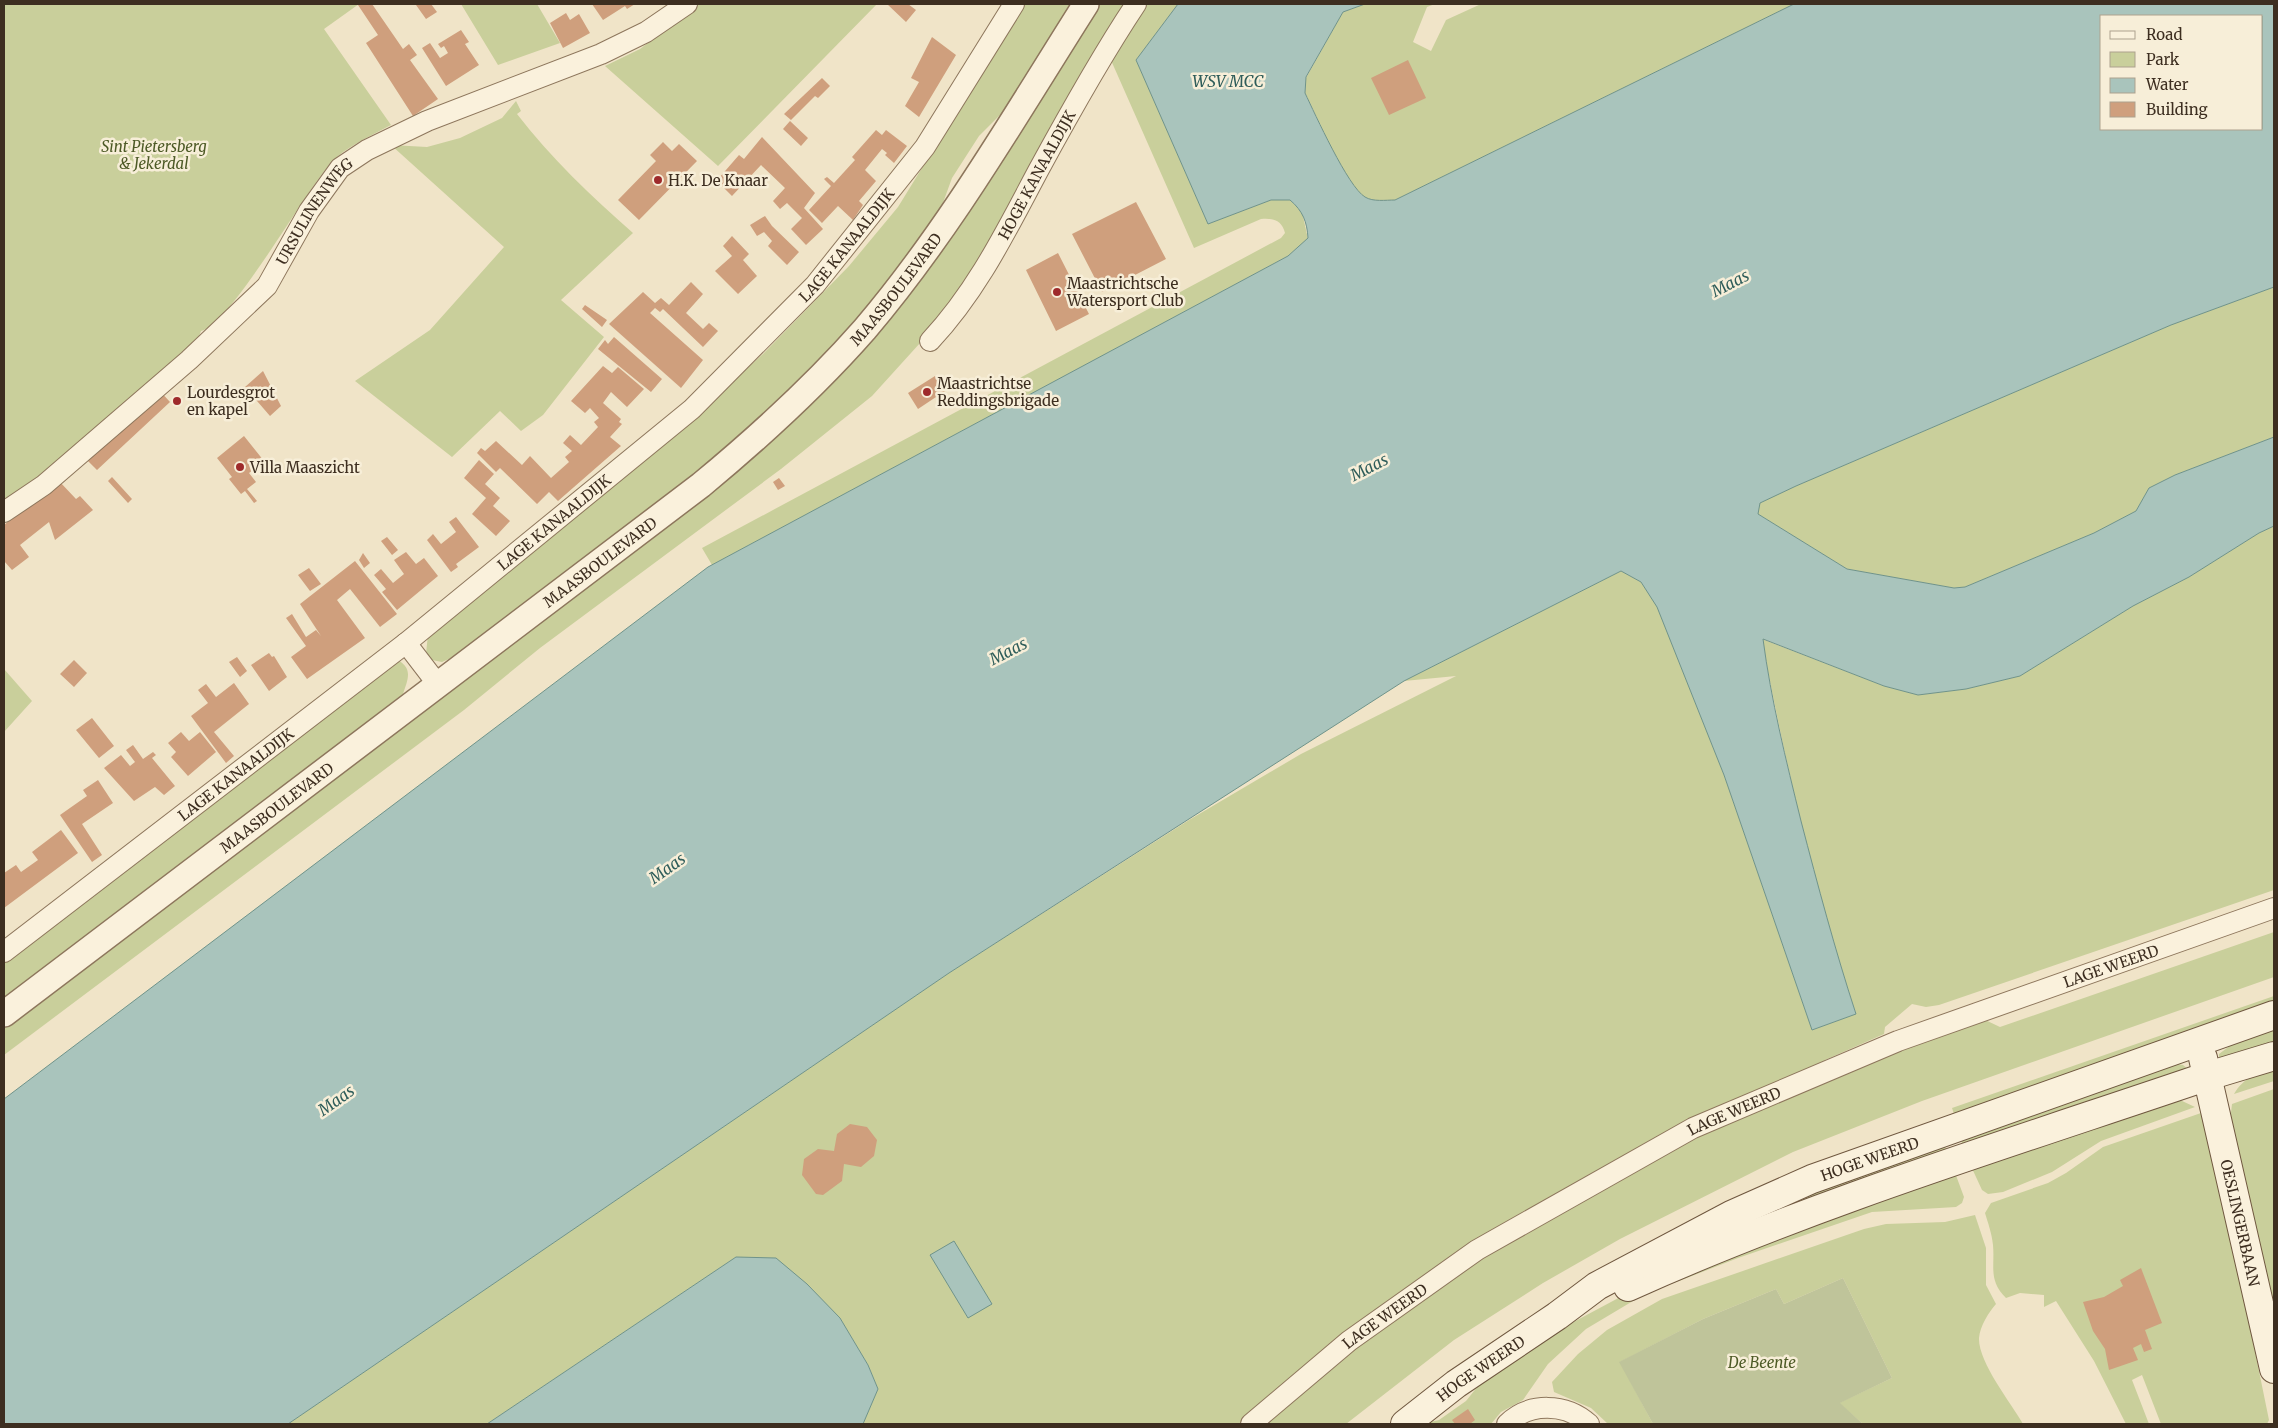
<svg xmlns="http://www.w3.org/2000/svg" width="2278" height="1428" font-family="Merriweather,serif">
	<rect width="100%" height="100%" fill="#f0e4c8"/>
	<path fill="#c9cf9b" d="M4,4h355l-35,25 67,96c-20,11 -45,21 -61,39 -25,28 -101,162 -129,167l-3,8 -125,118 -69,48z
		M461,4h76l23,39 -62,22z
		M699,4h178l-159,162 -113,-100 35,-17z
		M1023,4h48l-68,108 -24,24 -27,42 -16,44 -59,74 -62,70 -71,70 -143,111 -150,111 -9,4 -10,-2 -6,-6 2,-20 279,-230 56,-50 86,-88 49,-59z
		M1097,4h31l-152,268 -36,49 -68,75 -91,73 -241,179 -76,62 -460,345v-26l148,-117 640,-493z
		M1146,4h32l-42,56 72,164 63,-24h19l12,12 6,27 -20,17 -576,309 -10,-17 579,-310 4,-5c-3,-13 -12,-15 -24,-14l-67,29 -84,-190z
		M1365,4h70l-8,3 -14,35 18,9 15,-31 35,-16h313l-399,196c-9,0 -22,2 -30,-3 -18,-10 -49,-83 -60,-104l1,-15 37,-66z
		M516,101l5,10 -4,3c34,44 74,82 116,119l-72,67 43,37 -61,78 -22,16 -21,-20 -48,46 -97,-76 75,-51 74,-83 -113,-102 36,2 33,-9 42,-20z
		M2274,287v150l-99,38 -26,13 -13,23 -42,22 -129,54 -11,1 -107,-19 -89,-55 1,-11 37,-17 375,-161z
		M2274,526v364l-335,115 -13,2 -14,-3 -27,23 -1,7 -59,26 48,1 108,-43 19,9 274,-95v45l-352,124 -129,51 -173,87 -77,44 -89,57 -108,84h-483l15,-35 -10,-24 -28,-47 -104,-61 -249,167h-199l661,-451 240,-153 112,-66 155,-78 -52,5 217,-110 20,11 16,24 67,169 88,255 44,-16c-40,-123 -71,-248 -94,-375l122,47 34,9 48,-6 54,-13 113,-70 56,-29 70,-44z
		M398,660c15,9 10,19 5,34l-216,168 -183,139v-54z
		M4,669l28,32 -28,31z
		M2274,996v13l-318,111 -4,-12z
		M2274,1030v17l-55,16v-9l12,-9z
		M2171,1063l12,2 7,6 -225,81 -7,-21z
		M2274,1067v14l-40,13c9,-16 24,-21 40,-27z
		M2274,1089v217l-44,-185 2,-17z
		M2180,1100l15,7 -94,34 -49,31 -49,20 -15,2 -6,-4 -12,-26z
		M2201,1113l11,28 57,279 -2,4h-106l-19,-49 -10,5 17,44h-23l-32,-63 -38,-60 -12,6v-12l-24,-2 -14,5c-18,-18 -11,-31 -13,-53 -1,-11 -5,-22 -8,-32l6,-10 57,-20 18,-10 37,-26z
		M1941,1136l8,21 -219,74z
		M1954,1170l10,27 -2,6 -6,4 -84,5 -134,46 -95,37 -57,34 -38,35 -25,36 -22,12 -10,12h-69l17,-4 27,-19 20,-25 67,-43 86,-46z
		M1975,1215l11,33v37l10,19c-7,8 -16,22 -17,34 -1,24 32,65 44,86h-160l-24,-21 53,-25 -49,-100 -59,26 -8,-15 -73,30 -83,43 33,62h-45l-17,-16 -37,-16 -2,-10 26,-28 29,-24 55,-31 202,-70 22,-5 59,-2z"/>
	<path fill="#bfc49a" d="M1843,1278l49,100 -52,25 23,21h-210l-34,-62 84,-43 73,-30 8,15z"/>
	<path fill="#a9c4bc" stroke="#6f938a" fill-rule="evenodd" d="M1178,4h187l-22,8 -37,65 -1,16c10,21 43,94 60,104 8,5 21,3 30,3l399,-196h480v283l-103,38 -375,161 -36,17 -2,11 89,55 107,19 11,-1 129,-54 42,-22 13,-23 26,-13 99,-38v89l-15,7 -70,44 -56,29 -113,70 -54,13 -48,6 -34,-9 -121,-47c8,61 23,121 38,182 17,65 34,129 55,193l-44,16 -88,-255 -67,-168 -16,-25 -20,-11 -217,110 -455,292 -661,451h-284v-325l704,-532 580,-311 20,-18c-1,-16 -5,-27 -18,-38h-19l-63,24 -72,-164zM2102,16h160v113h-160z
		M954,1241l38,63 -24,14 -38,-63z
		M736,1257l40,1 31,26 33,34 28,47 10,24 -15,35h-376z"/>
	<path fill="#cf9f7d" d="M360,4h12l31,45 6,-5 8,11 -7,5 28,39 -25,17 -47,-73 12,-8 -20,-30z
		M419,4h12l6,8 -11,7 -10,-14z
		M592,4h43l-8,5 -2,-3 -22,14z
		M887,4h21l8,6 -10,12z
		M566,13l4,7 9,-6 11,19 -27,15 -13,-25z
		M461,30l8,12 -4,2 14,21 -33,21 -24,-38 8,-5 10,15 8,-5 -4,-7 -3,2 -3,-4z
		M932,37l24,18 -37,62 -14,-11 14,-24 -8,-4z
		M1408,60l18,38 -37,17 -18,-37z
		M822,78l8,8 -12,12 -3,-2 -24,24 -7,-6z
		M790,121l18,17 -7,8 -18,-17z
		M876,130l6,5 4,-5 21,16 -13,17 -9,-8 2,-2 -5,-4 -17,21 11,11 -17,20 4,4 -10,15 -15,-14 -16,17 -13,-13 22,-24 -7,-7 3,-2 7,6 21,-23 -3,-3z
		M762,137l53,56 -11,15 19,21 -17,16 -15,-16 11,-11 -15,-15 -7,6 -7,-8 12,-13 -24,-23 -29,31 -12,-12 3,-2 -4,-4 20,-23 5,4z
		M663,142l9,9 7,-7 18,17 -58,59 -21,-20 38,-39 -6,-6z
		M1136,202l30,57 -64,33 -30,-58z
		M765,216l7,10 27,26 -12,13 -19,-19 4,-5 -8,-9 -7,4 -7,-11z
		M732,236l17,18 -6,6 14,16 -19,18 -23,-23 17,-15 -9,-10z
		M1058,253l31,61 -33,17 -30,-61z
		M691,282l12,12 -17,19 17,16 6,-6 9,8 -15,16 -40,-38 -3,3 -5,-4 -5,5 53,47 -22,28 -72,-64 34,-32 12,11 6,-5 8,7z
		M585,305l22,15 -5,7 -20,-18z
		M614,337l48,42 -11,13 -53,-43 7,-9 3,4z
		M603,366l9,7 6,-6 26,22 -17,18 -16,-15 -8,11 18,16 -2,3 3,2 -12,13 11,9 -63,55 -9,-9 -12,12 -37,-36 -4,4 -19,-19 4,-5 4,3 11,-10 26,24 8,-9 21,22 18,-16 -4,-5 7,-6 -9,-8 7,-8 11,10 17,-18 -4,-5 5,-4 -9,-10 -5,5 -14,-12z
		M263,371l18,35 -11,10 -25,-29z
		M935,376l10,15 -27,18 -10,-16z
		M158,389l12,13 -73,68 -11,-11z
		M244,436l20,25 -15,12 7,9 -9,7 10,12 -3,2 -9,-12 -4,3 -12,-15 3,-2 -15,-19z
		M479,460l15,14 -9,10 15,14 -7,8 17,15 -14,15 -24,-22 14,-16 -22,-20z
		M112,477l20,22 -4,4 -20,-22z
		M779,478l6,8 -7,4 -5,-8z
		M59,481l17,18 4,-3 13,14 -38,30 -6,-18 -29,23 9,12 -17,13 -8,-9v-36z
		M456,517l23,30 -23,17 2,3 -7,5 -24,-32 6,-6 8,10 15,-12 -7,-10z
		M387,537l11,13 -6,5 -11,-14z
		M406,552l10,12 8,-6 14,18 -41,34 -15,-18 4,-3 -12,-14 7,-6 12,14 11,-9 -10,-14z
		M363,553l7,10 -6,5 -5,-8z
		M355,561l42,53 -17,13 -30,-38 -13,11 28,38 -58,41 -16,-22 15,-11 -20,-28 6,-4 14,23 10,-7 5,6 -21,-32z
		M309,568l12,16 -11,7 -12,-16z
		M269,653l3,4 2,-1 13,21 -18,14 -18,-26z
		M237,657l10,14 -7,6 -11,-15z
		M74,660l13,13 -13,14 -14,-13z
		M234,683l15,21 -35,28 20,24 -8,7 -35,-47 17,-13 -10,-13 8,-6 10,13z
		M92,718l22,28 -15,12 -23,-28z
		M181,732l8,9 11,-9 16,20 -28,24 -17,-19 5,-5 -8,-9z
		M133,745l10,14 10,-7 3,3 -4,3 23,28 -11,9 -9,-8 -21,14 -30,-33 17,-13 9,11 5,-4 -9,-12z
		M98,780l15,23 -31,21 20,31 -10,7 -32,-47 27,-19 -4,-6z
		M61,830l17,23 -74,55v-35l12,-8 5,7 17,-12 -6,-8z
		M850,1124l17,3 10,13 -3,16 -13,11 -17,-3 -2,17 -19,14 -7,-1 -14,-19 2,-16 14,-10 16,2 3,-17z
		M2141,1268l21,55 -17,7 7,19 -8,3 -3,-8 -8,4 5,12 -29,10 -4,-21 -12,-18 -10,-29 21,-5 19,-11 -3,-6z
		M1468,1409l7,11 -5,4h-15l-3,-4z"/>
	<g fill="none" stroke-linecap="round" stroke-linejoin="round">
		<defs>
			<g id="minor">
				<path id="s1" d="M930,341c47,-50 76,-110 108,-170 31,-57 62,-113 98,-167"/>
				<path id="s2" d="M4,512l40,-27 145,-125 78,-74 42,-75 31,-43 27,-18 60,-29 174,-67 45,-22 41,-28"/>
				<path d="M406,643l33,43"/>
				<path id="s3" d="M4,952l402,-309 286,-234 123,-124 110,-138 89,-143"/>
				<path id="s4" d="M1251,1424l98,-83 128,-91 216,-122 205,-87 376,-133"/>
				<path d="M1507,1424c22,-22 59,-21 82,0"/>
			</g>
			<g id="tertiary">
				<path id="s5" d="M4,1014l697,-529c58,-48 114,-99 164,-156 85,-100 151,-215 221,-325"/>
			</g>
			<g id="secondary">
				<path id="s6" d="M2203,1058l71,311"/>
				<path d="M1628,1287c186,-84 386,-145 580,-211l66,-20"/>
				<path id="s7" d="M1405,1424l51,-40 101,-68 40,-30 134,-71 81,-36 462,-164"/>
			</g>
		</defs>
		<use href="#minor" stroke="#8d765c" stroke-width="22"/>
		<use href="#tertiary" stroke="#8d765c" stroke-width="28"/>
		<use href="#secondary" stroke="#6f573f" stroke-width="30"/>
		<use href="#minor" stroke="#faf1dc" stroke-width="20"/>
		<use href="#tertiary" stroke="#faf1dc" stroke-width="25"/>
		<use href="#secondary" stroke="#faf1dc" stroke-width="28"/>
	</g>
	<g fill="#9e2a2b" stroke="#f7eed8" stroke-width="2">
		<circle cx="658" cy="180" r="5"/>
		<circle cx="1057" cy="292" r="5"/>
		<circle cx="927" cy="392" r="5"/>
		<circle cx="177" cy="401" r="5"/>
		<circle cx="240" cy="467" r="5"/>
	</g>
	<g text-anchor="middle" dominant-baseline="central" stroke-width="5" stroke-linejoin="round" paint-order="stroke">
		<g font-size="15" font-style="italic" fill="#4d5a26" stroke="#f7eed8">
			<text x="154" y="146">Sint Pietersberg<tspan x="154" dy="17">&amp; Jekerdal</tspan></text>
			<text x="1762" y="1362">De Beente</text>
		</g>
		<g font-size="15" fill="#3d2e20" stroke="#f7eed8">
			<text stroke="none"><textPath href="#s1" startOffset="198">HOGE KANAALDIJK</textPath></text>
			<text stroke="none"><textPath href="#s2" startOffset="436">URSULINENWEG</textPath></text>
			<text stroke="none"><textPath href="#s3" startOffset="1102">LAGE KANAALDIJK</textPath></text>
			<text stroke="none"><textPath href="#s5" startOffset="1152">MAASBOULEVARD</textPath></text>
			<text stroke="none"><textPath href="#s3" startOffset="698">LAGE KANAALDIJK</textPath></text>
			<text stroke="none"><textPath href="#s5" startOffset="748">MAASBOULEVARD</textPath></text>
			<text stroke="none"><textPath href="#s3" startOffset="292">LAGE KANAALDIJK</textPath></text>
			<text stroke="none"><textPath href="#s5" startOffset="342">MAASBOULEVARD</textPath></text>
			<text stroke="none"><textPath href="#s4" startOffset="982">LAGE WEERD</textPath></text>
			<text stroke="none"><textPath href="#s4" startOffset="578">LAGE WEERD</textPath></text>
			<text stroke="none"><textPath href="#s7" startOffset="538">HOGE WEERD</textPath></text>
			<text stroke="none"><textPath href="#s6" startOffset="169">OESLINGERBAAN</textPath></text>
			<text stroke="none"><textPath href="#s4" startOffset="172">LAGE WEERD</textPath></text>
			<text stroke="none"><textPath href="#s7" startOffset="94">HOGE WEERD</textPath></text>
		</g>
		<g font-size="15" fill="#3d2e20" stroke="#f7eed8" text-anchor="start">
			<text x="668" y="180">H.K. De Knaar</text>
			<text x="1067" y="283">Maastrichtsche<tspan x="1067" dy="17">Watersport Club</tspan></text>
			<text x="937" y="383">Maastrichtse<tspan x="937" dy="17">Reddingsbrigade</tspan></text>
			<text x="187" y="392">Lourdesgrot<tspan x="187" dy="17">en kapel</tspan></text>
			<text x="250" y="467">Villa Maaszicht</text>
		</g>
		<g font-size="16" font-style="italic" fill="#2f5d5a" stroke="#f7eed8">
			<text x="1228" y="81">WSV MCC</text>
			<text transform="translate(1730 283) rotate(-27)">Maas</text>
			<text transform="translate(1369 467) rotate(-27)">Maas</text>
			<text transform="translate(1008 651) rotate(-27)">Maas</text>
			<text transform="translate(667 868) rotate(-35)">Maas</text>
			<text transform="translate(336 1100) rotate(-35)">Maas</text>
		</g>
	</g>
	<rect width="2278" height="1428" fill="none" stroke="#3d2e20" stroke-width="10"/>
	<rect x="2100" y="15" width="162" height="115" fill="#f7eed8" stroke="#ada18e"/>
	<rect x="2110" y="31" width="25" height="8" fill="#faf1dc" stroke="#ada18e"/>
	<text x="2146" y="40" font-size="15" fill="#3d2e20">Road</text>
	<rect x="2110" y="52" width="25" height="15" fill="#c9cf9b" stroke="#ada18e"/>
	<text x="2146" y="65" font-size="15" fill="#3d2e20">Park</text>
	<rect x="2110" y="78" width="25" height="15" fill="#a9c4bc" stroke="#ada18e"/>
	<text x="2146" y="90" font-size="15" fill="#3d2e20">Water</text>
	<rect x="2110" y="102" width="25" height="15" fill="#cf9f7d" stroke="#ada18e"/>
	<text x="2146" y="115" font-size="15" fill="#3d2e20">Building</text>
</svg>
